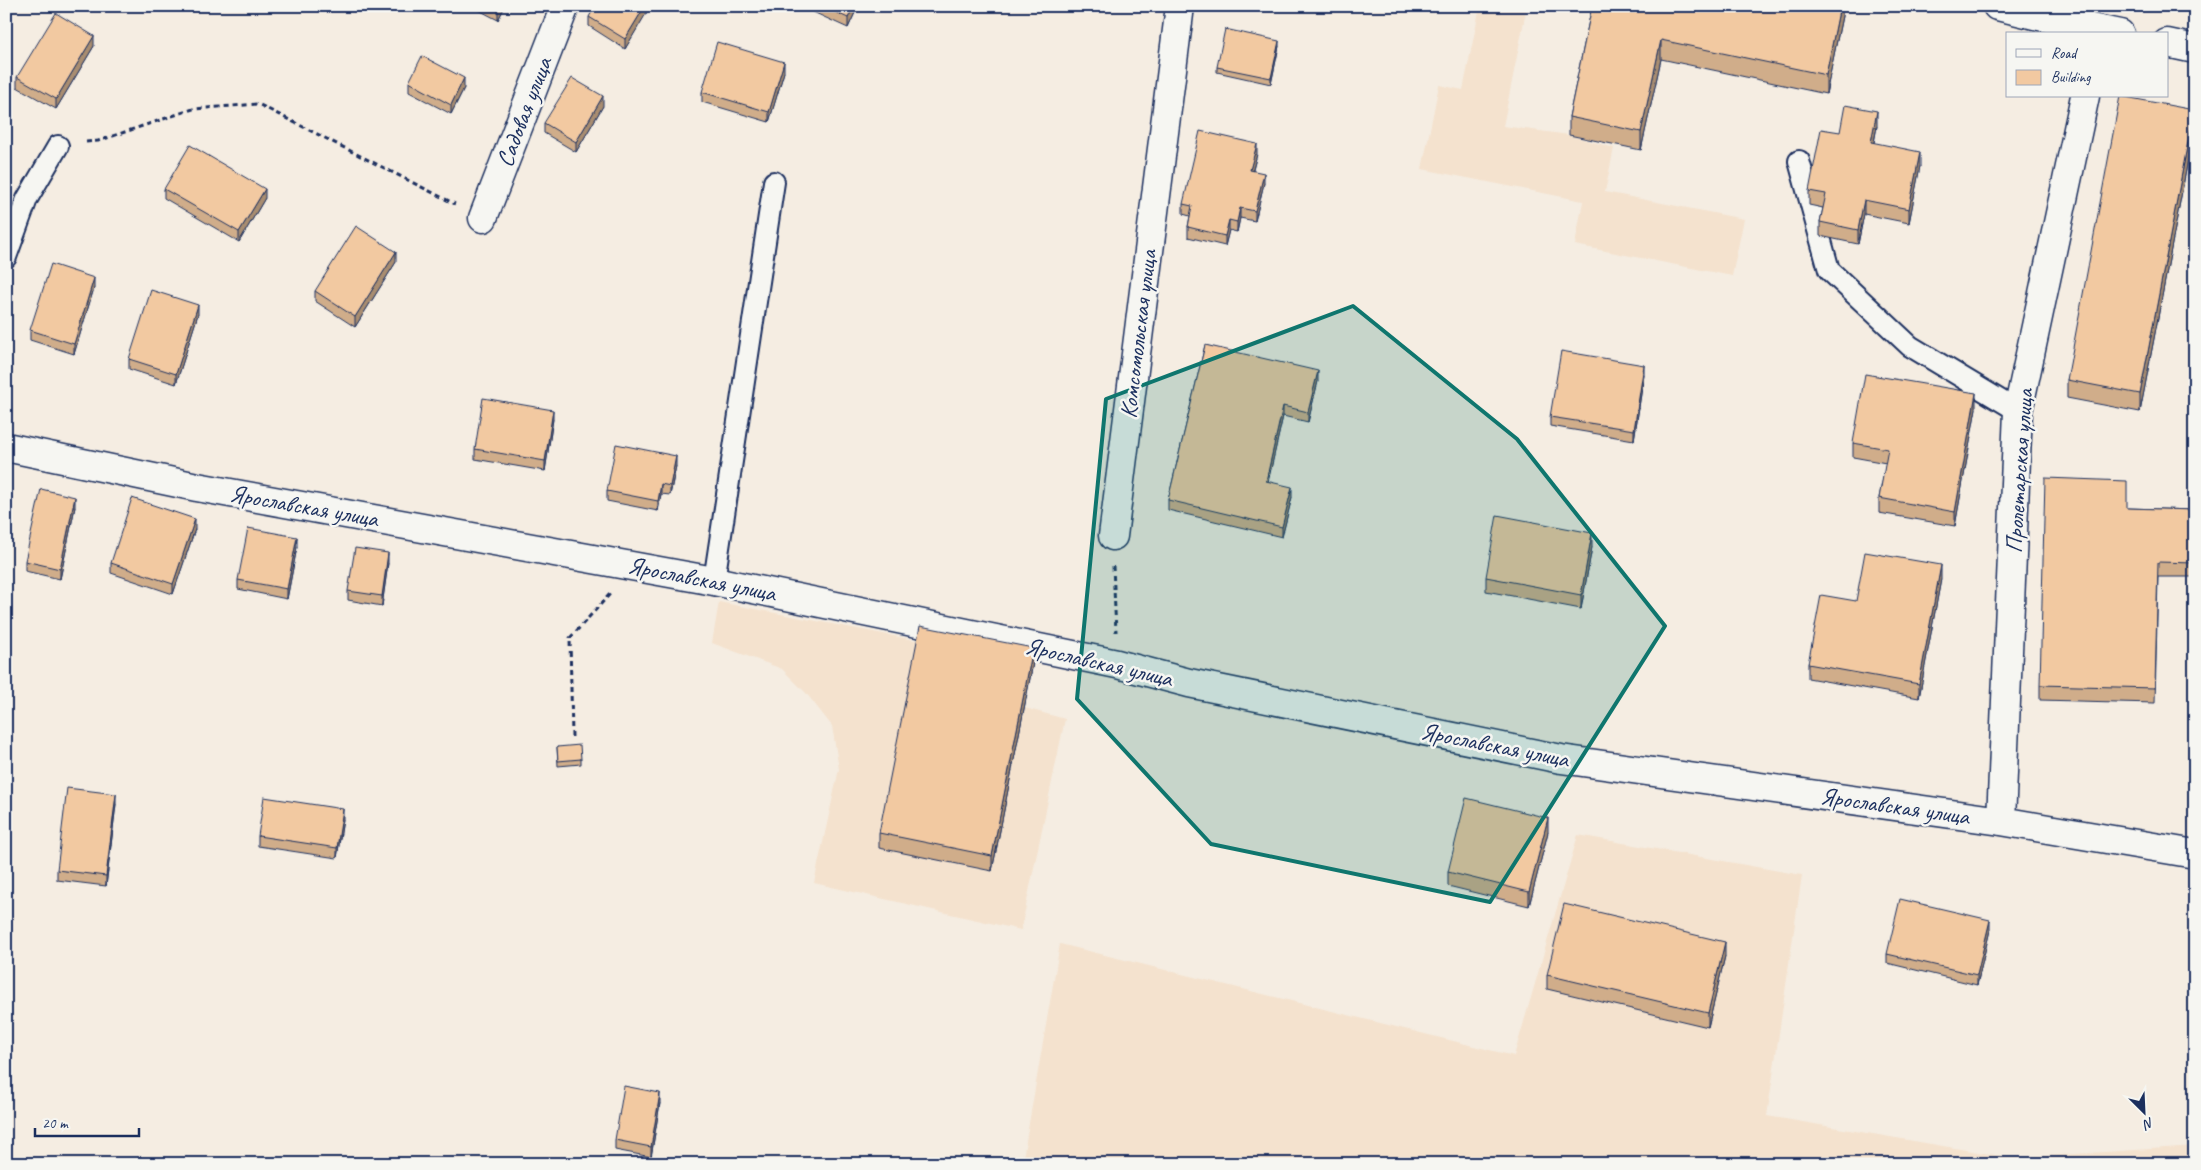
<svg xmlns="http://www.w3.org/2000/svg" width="2201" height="1170" font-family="Caveat,sans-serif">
	<rect width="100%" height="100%" fill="#f5ede2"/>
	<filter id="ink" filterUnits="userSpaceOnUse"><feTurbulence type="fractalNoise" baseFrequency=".02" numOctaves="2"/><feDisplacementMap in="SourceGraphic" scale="10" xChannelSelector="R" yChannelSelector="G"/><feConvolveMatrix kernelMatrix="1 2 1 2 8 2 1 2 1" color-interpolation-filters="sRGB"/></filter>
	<g filter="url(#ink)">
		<path fill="#f4e2ce" d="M1480,6h47l-24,120 66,9 45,13 -9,44 139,27 -12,57 -157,-31 8,-44 -161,-32 17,-84 24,5z
			M719,602l314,61 -8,45 40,11 -44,211 -207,-47 25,-114 -7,-43 -26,-33 -24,-24 -70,-26z
			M1578,835l224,40 -35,241 246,42 182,-12v18h-1173l38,-220 454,112z"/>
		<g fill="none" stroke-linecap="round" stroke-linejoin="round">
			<defs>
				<path id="service" d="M1799,161l30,109 81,76 108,65
					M6,257l21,-58 31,-53
					M714,581l60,-399"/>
				<path id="minor" d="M2078,34l-2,-9 44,9
					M2167,43l28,6
					M483,218l82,-212
					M6,447l191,40 517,94 403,83 72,19 372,76 440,62 194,33
					M1113,536l67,-530
					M2001,821l17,-410 67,-315"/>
				<path id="tertiary" d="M1997,6l79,19 4,-19"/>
			</defs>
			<use href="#service" stroke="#1b2f5e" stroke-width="24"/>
			<use href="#minor" stroke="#1b2f5e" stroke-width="31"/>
			<use href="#tertiary" stroke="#1b2f5e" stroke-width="31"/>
			<path stroke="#1b2f5e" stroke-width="3" stroke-dasharray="5 4" stroke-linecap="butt" d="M86,142l12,-1 95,-32 65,-5 197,100
				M1113,566l3,66
				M572,737l-2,-99 40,-44"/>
			<use href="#service" stroke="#f6f6f2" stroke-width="20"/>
			<use href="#minor" stroke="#f6f6f2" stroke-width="28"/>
			<use href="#tertiary" stroke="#f6f6f2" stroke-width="28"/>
		</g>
		<path fill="#d0ad8a" stroke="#1b2f5e" d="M471,6h34l-7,14z
			M650,6l-25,43 -36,-23v-9z
			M800,6h58l-10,22z
			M1592,6h250v10l-16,78 -165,-35 -20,91 -72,-15v-18z
			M2172,6h23v4z
			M94,46l-38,63 -39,-22v-10z
			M1279,46l-8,38 -54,-12v-5z
			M784,72l-15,50 -67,-20v-10z
			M409,82l55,6 -13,26 -42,-22z
			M603,106l-27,46 -32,-19v-10z
			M1877,126l-3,17 46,23 -11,57 -45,-9 -6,30 -38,-8v-14l3,-14 -14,-3v-14l31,-59z
			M2194,128l-54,284 -73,-14v-18z
			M1257,154l-4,16 11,13 -9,38 -15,-3 -3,14 -8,-2 -4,16 -37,-9v-10l2,-11 -7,-2v-10z
			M164,189l101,9 -26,44 -75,-44z
			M396,262l-41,65 -40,-26v-10z
			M94,288l-20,66 -44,-14v-10z
			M198,314l-22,70 -47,-15v-10z
			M1205,345l113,36 -10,41 -25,-6 -15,65 24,16 -10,40 -114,-27v-10z
			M1644,374l-10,66 -84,-14v-9z
			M1976,408l-21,118 -76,-13v-15l7,-35 -33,-6v-14z
			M553,419l-8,52 -70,-12v-10z
			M676,466l-6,29 -9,-1 -3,17 -51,-10v-10z
			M75,507l-15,72 -35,-8v-10z
			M2127,508l68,2v67h-37l-3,126 -115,-3v-15z
			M195,529l-22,65 -62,-21v-10z
			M297,547l-10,52 -49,-10v-9z
			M1592,547l-11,62 -95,-18v-14z
			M388,563l-6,43 -34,-6v-9z
			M1941,579l-22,119 -111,-20v-14l48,-63z
			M1033,663l-41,208 -113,-23v-15z
			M557,747l24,12v5l-23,2z
			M116,804l-10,82 -49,-6v-10z
			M343,819l-6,39 -79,-12v-10z
			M1548,832l-19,74 -81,-20v-14z
			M1990,930l-13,55 -90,-22v-9z
			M1725,956l-17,71 -161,-38v-14z
			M660,1103l-9,54 -36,-7v-10z"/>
		<path fill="#a98d71" stroke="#1b2f5e" d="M500,6h5l-7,14v-10z
			M645,6h5v1l-25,42v-10z
			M854,6h4l-10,22v-10z
			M1840,6h2v10l-16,78v-19z
			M94,36v10l-38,63v-10z
			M1661,40v19l-20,91v-18z
			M1279,41v5l-8,38v-6z
			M784,62v10l-15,50v-10z
			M464,78v10l-13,26v-9z
			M603,96v10l-27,46v-10z
			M2194,110v18l-54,284v-18z
			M1877,111v15l-6,31v-15z
			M1257,144v10l-7,26v-10z
			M1920,152v14l-11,57v-14z
			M1264,173v10l-9,38v-10z
			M265,189v9l-26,44v-10z
			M1864,200v14l-6,30v-14z
			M1240,208v10l-3,14v-10z
			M1229,220v10l-4,16v-10z
			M396,252v10l-41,65v-10z
			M94,278v10l-20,66v-10z
			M198,305v9l-22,70v-10z
			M1644,365v9l-10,66v-10z
			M1318,371v10l-10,41v-10z
			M1976,393v15l-21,118v-14z
			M1283,406v10l-17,75v-10z
			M553,410v9l-8,52v-10z
			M676,456v10l-6,29v-9z
			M661,484v10l-3,17v-10z
			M1292,487v10l-10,40v-10z
			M75,497v10l-15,72v-10z
			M195,519v10l-22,65v-10z
			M1592,533v14l-11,62v-14z
			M297,537v10l-10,52v-10z
			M388,553v10l-6,43v-10z
			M1941,565v14l-22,119v-14z
			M1033,648v15l-41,208v-15z
			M116,794v10l-10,82v-10z
			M343,809v10l-6,39v-10z
			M1548,818v14l-19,74v-14z
			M1990,920v10l-13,55v-10z
			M1725,942v14l-17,71v-14z
			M660,1093v10l-9,54v-10z"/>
		<path fill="#f2c9a1" stroke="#1b2f5e" d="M490,6h10l-2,4z
			M595,6h50l-20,33 -36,-22z
			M822,6h32l-6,12z
			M1592,6h248l-14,69 -165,-35 -20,92 -72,-15z
			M56,13l38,23 -38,63 -39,-22z
			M1225,29l54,12 -8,37 -54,-11z
			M717,42l67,20 -15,50 -67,-20z
			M422,56l42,22 -13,27 -42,-23z
			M572,78l31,18 -27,46 -32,-19z
			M2120,96l74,14 -54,284 -73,-14z
			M1845,105l32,6 -6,31 49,10 -11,57 -45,-9 -6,30 -38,-8 6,-28 -17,-3 12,-62 19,3z
			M1200,131l57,13 -7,26 14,3 -9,38 -15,-3 -3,14 -8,-2 -4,16 -37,-9 4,-21 -9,-2z
			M190,145l75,44 -26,43 -75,-43z
			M356,226l40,26 -41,65 -40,-26z
			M51,264l43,14 -20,66 -44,-14z
			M151,290l47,15 -22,69 -47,-15z
			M1205,345l113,26 -10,41 -25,-6 -17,75 26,6 -10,40 -114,-27z
			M1561,351l83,14 -10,65 -84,-13z
			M1865,374l111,19 -21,119 -76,-14 9,-49 -35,-6z
			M483,398l70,12 -8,51 -70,-12z
			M616,444l60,12 -6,30 -9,-2 -3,17 -51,-10z
			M2045,478l82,3v27l68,2v53l-37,-1 -3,126 -115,-3z
			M41,489l34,8 -15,72 -35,-8z
			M132,498l63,21 -22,65 -62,-21z
			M1497,515l95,18 -11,62 -95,-18z
			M248,528l49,9 -10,52 -49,-9z
			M355,548l33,5 -6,43 -34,-5z
			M1865,552l76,13 -22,119 -111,-20 13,-69 35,6z
			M920,626l113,22 -41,208 -113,-23z
			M580,745l1,14 -23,2 -1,-14z
			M67,788l49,6 -10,82 -49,-6z
			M264,797l79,12 -6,39 -79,-12z
			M1466,798l82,20 -19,74 -81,-20z
			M1900,899l90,21 -13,55 -90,-21z
			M1564,904l161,38 -17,71 -161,-38z
			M624,1086l36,7 -9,54 -36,-7z"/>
	</g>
	<path fill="#0f766e" fill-opacity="0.2" stroke="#0f766e" stroke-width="4" stroke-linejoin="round" d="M1353,306l164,133 148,187 -175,276 -279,-58 -134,-145 29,-300z"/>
	<g text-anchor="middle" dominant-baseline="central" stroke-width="5" stroke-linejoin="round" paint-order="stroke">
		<g font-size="24" fill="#1b2f5e" stroke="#f6f6f2">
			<text transform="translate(524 112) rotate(-69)">Садовая улица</text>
			<text transform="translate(1138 334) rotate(-83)">Комсомольская улица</text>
			<text transform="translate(2019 471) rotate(-86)">Пролетарская улица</text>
			<text transform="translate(304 506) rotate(10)">Ярославская улица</text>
			<text transform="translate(702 579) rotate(11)">Ярославская улица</text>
			<text transform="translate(1099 662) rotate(13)">Ярославская улица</text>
			<text transform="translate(1495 745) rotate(11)">Ярославская улица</text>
			<text transform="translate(1895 806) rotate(8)">Ярославская улица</text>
		</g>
	</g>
	<rect width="2201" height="1170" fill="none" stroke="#f6f6f2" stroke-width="25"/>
	<rect x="12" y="12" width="2176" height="1145" fill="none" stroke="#1b2f5e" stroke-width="2" filter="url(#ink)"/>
	<rect x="2006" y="32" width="162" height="65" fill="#f6f6f2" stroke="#9ea6b7"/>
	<rect x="2016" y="49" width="25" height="8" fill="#f6f6f2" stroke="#9ea6b7"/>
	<text x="2051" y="58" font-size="15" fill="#1b2f5e">Road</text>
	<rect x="2016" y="70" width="25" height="15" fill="#f2c9a1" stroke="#9ea6b7"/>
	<text x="2051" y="82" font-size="15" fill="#1b2f5e">Building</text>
	<g transform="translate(2144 1112) rotate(156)" stroke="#f6f6f2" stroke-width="4" paint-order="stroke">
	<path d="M0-4L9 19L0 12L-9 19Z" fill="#1b2f5e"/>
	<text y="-8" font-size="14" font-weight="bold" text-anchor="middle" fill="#1b2f5e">N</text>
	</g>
	<path d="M35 1128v8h104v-8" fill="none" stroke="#1b2f5e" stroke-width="2.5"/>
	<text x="42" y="1128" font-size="15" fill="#1b2f5e" stroke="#f6f6f2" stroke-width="4" paint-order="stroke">20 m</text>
</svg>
